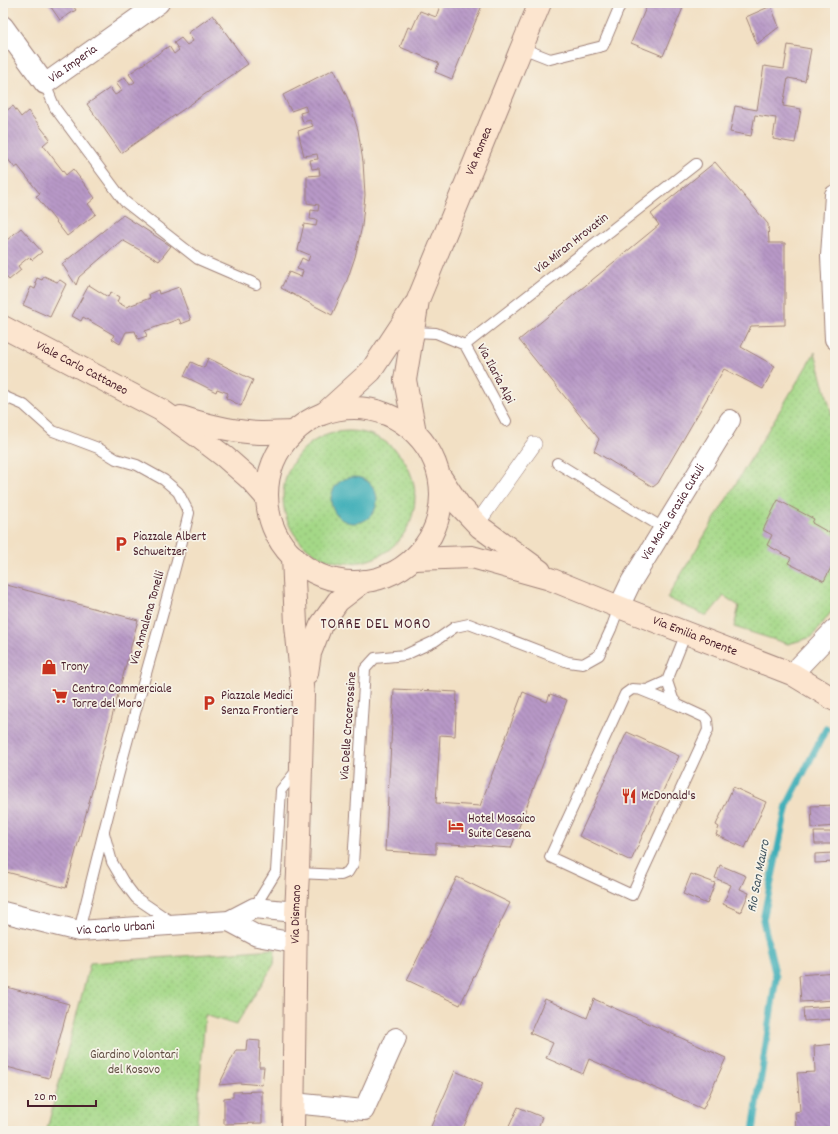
<svg xmlns="http://www.w3.org/2000/svg" width="838" height="1134" font-family="Dekko,sans-serif">
	<defs>
		<pattern id="grass-dots" width="8" height="8" patternUnits="userSpaceOnUse"><rect width="8" height="8" fill="#a4d887"/><path d="M2 2h.1M6 6h.1" fill="none" stroke="#8fb975" stroke-width="1.8" stroke-linecap="round"/></pattern>
		<pattern id="building-back-hatch" width="6" height="6" patternUnits="userSpaceOnUse"><rect width="6" height="6" fill="#b899c7"/><path d="M-1 5l2 2M0 0l6 6M5-1l2 2" fill="none" stroke="#987ca2"/></pattern>
	</defs>
	<rect width="100%" height="100%" fill="#f7f3e8"/>
	<filter id="ink" filterUnits="userSpaceOnUse"><feTurbulence type="fractalNoise" baseFrequency=".025" numOctaves="2"/><feDisplacementMap in="SourceGraphic" scale="8" xChannelSelector="R" yChannelSelector="G"/><feConvolveMatrix kernelMatrix="1 2 1 2 8 2 1 2 1" color-interpolation-filters="sRGB"/></filter>
	<filter id="wash" filterUnits="userSpaceOnUse"><feTurbulence type="fractalNoise" baseFrequency=".012" numOctaves="4" result="noise"/><feDisplacementMap in="SourceGraphic" scale="16" xChannelSelector="R" yChannelSelector="G"/><feGaussianBlur stdDeviation="0.9" result="paint"/><feColorMatrix in="noise" values="0 0 0 0 0 0 0 0 0 0 0 0 0 0 0 0 0 1.4 0 .05"/><feComposite in="paint" operator="in"/></filter>
	<g filter="url(#wash)">
		<rect width="100%" height="100%" fill="#f2e0c4"/>
		<path fill="url(#grass-dots)" stroke="#777c59" d="M815,352l20,74v181l-23,30 -24,7 -54,-17 5,-21 -15,-10 -17,20 -40,-18z
			M283 497a66 66 0 1 1 132 0a66 66 0 1 1-132 0Z
			M275,949l-1,15 -38,61 -31,-10 -9,116h-138l-11,-2 43,-166z"/>
		<path fill="#3daeb8" stroke="#446672" d="M331 500a23 23 0 1 1 46 0a23 23 0 1 1-46 0Z"/>
		<g fill="none" stroke-linecap="round" stroke-linejoin="round">
			<path stroke="#3daeb8" stroke-width="7" d="M753,1131l23,-154 -13,-57 24,-115 39,-76"/>
		</g>
		<g id="blocks">
			<path fill="url(#building-back-hatch)" d="M48,3h23l5,7 -16,10z
				M441,3h42l-31,76 -17,-7 4,-9 -39,-16 8,-20 4,2 8,-18 16,6z
				M648,3h37l-22,53 -32,-13z
				M771,6l8,21 -22,17 -11,-27z
				M213,15l35,49 -127,89 -34,-49 23,-16 5,7 7,-4 -6,-8 9,-6 5,8 5,-3 -6,-8 40,-28 5,8 5,-4 -5,-7 7,-5 6,7 6,-4 -5,-8z
				M788,45l23,4 -6,32 -17,-3 -5,28 18,3 -6,34 -22,-4 3,-21 -21,-3 -4,21 -21,-4 5,-26 22,4 7,-44 20,3z
				M334,69l14,30 10,31 5,32 2,33 -3,31 -7,31 -10,29 -13,29 -51,-27 8,-16 12,5 2,-6 -6,-2 5,-11 6,3 2,-6 -12,-5 6,-26 12,2 1,-6 -7,-1 1,-9 7,1 1,-6 -12,-2v-27l13,-1 -1,-7 -7,1 -2,-9 8,-1 -1,-5 -13,2 -6,-25 15,-5 -3,-6 -7,2 -3,-9 7,-2 -2,-5 -14,5 -8,-16z
				M13,106l8,11 7,-6 22,28 -7,6 23,30 7,-6 22,29 -7,6 8,10 -29,22 -31,-40 4,-2 -22,-28 -3,2 -12,-15v-40z
				M715,162l53,62 1,19h16v82l-34,1 -10,21 34,19 -12,23 -39,-20 -66,114 -5,4 -59,-36 5,-12 -80,-99 140,-115 -8,-11z
				M123,215l48,31 -12,15 -37,-21 -43,37 -3,8 -14,-21z
				M21,228l21,24 -10,8 -3,-3 -11,9 3,4 -12,10 -6,-7v-34l2,-1 2,2z
				M44,276l13,6 3,-2 6,4 -16,33 -27,-12 8,-18 4,2 2,-5 -2,-1 2,-5 5,2z
				M89,285l19,12 3,-5 8,5 -2,5 9,5 24,-9 -1,-4 9,-4 1,4 20,-7 12,33 -10,4 -2,-5 -34,12 2,5 -9,3 -3,-8 -9,1 -6,12 -8,-5 2,-4 -31,-18 -2,4 -9,-5z
				M208,358l45,22 -12,26 -15,-8 2,-5 -11,-4 -1,3 -32,-16 7,-14 13,6z
				M778,500l36,19 -2,4 23,13v24l-11,21 -36,-18 3,-5 -24,-13 5,-10 -9,-5z
				M3,584l135,36 -72,268 -63,-17z
				M394,689l63,3 -2,44 -15,-1 -4,68 44,3 43,-114 24,10 3,-8 17,6 -56,148 -75,-5v11l-51,-3z
				M627,732l52,24 -48,105 -52,-25z
				M733,787l33,15 -21,46 -29,-13 3,-8 -3,-2z
				M835,805v21l-23,2 -1,-22z
				M814,832h19v12h-18z
				M833,853l1,9 -19,1v-9z
				M720,865l26,11 -6,13 9,4 -8,19 -18,-8 8,-19 -16,-7z
				M691,874l24,9 -8,21 -24,-10z
				M457,877l53,26 -50,102 -53,-25z
				M833,908h2v17l-2,1z
				M835,972v28l-34,2 -2,-27z
				M3,986l66,18 -20,74 -46,-12z
				M545,999l42,19 7,-19 132,59 -23,51 -114,-50 -6,15 -37,-16 7,-15 -23,-10z
				M835,1006v13l-31,2 -1,-13z
				M247,1040l13,1 -1,26h5l-2,18 -23,-2 -20,2 17,-35h10z
				M835,1044v87h-39l-1,-19 5,-1 -3,-38 18,-1 -1,-26z
				M455,1071l28,12 -21,48h-33z
				M262,1091v32l-38,1v-26l9,-1v-5z
				M518,1107l24,10 -5,14h-30z"/>
		</g>
	</g>
	<g filter="url(#ink)">
		<use href="#blocks" fill-opacity="0" stroke="#9e8078" stroke-width="1"/>
		<g fill="none" stroke-linecap="round" stroke-linejoin="round">
			<defs>
				<path id="service" d="M522,48l28,11 53,-13 18,-43
					M45,84l10,24 69,93 74,58 58,25
					M413,332l23,1 29,12 41,76
					M465,345l231,-181
					M3,396l21,9 29,26 45,17 18,11 21,6 27,15 14,12 11,21c-17,71 -38,141 -57,211 -19,69 -36,138 -53,207
					M557,463l106,65
					M667,681l6,18 5,6 26,12 3,3 1,10 -76,165 -82,-38 75,-163 7,-5 15,1z
					M667,681l19,-48
					M641,690l37,15
					M104,833l8,29 11,19 13,17 37,25
					M298,873l43,2 7,-3 5,-8 12,-195 10,-11 30,-3 30,-14 20,-14 14,-3 99,38 15,2 16,-9 12,-26 8,-22
					M254,908l22,-36 5,-82 17,-21"/>
				<path id="pedestrian" d="M481,518l53,-74"/>
				<g id="minor">
					<path id="s1" d="M3,26l42,58 114,-81"/>
					<path d="M835,195l-4,61 4,83"/>
					<path id="s2" d="M619,607l12,-25 99,-162"/>
					<path d="M792,674l43,-45"/>
					<path id="s3" d="M3,912l76,19 150,-10 25,-13 42,4"/>
					<path d="M229,921l28,15 38,7"/>
					<path d="M293,1103l71,7 32,-72"/>
				</g>
				<g id="secondary">
					<path id="s4" d="M3,327l158,83 35,25 29,22 25,22 17,19"/>
					<circle cx="354" cy="495" r="87"/>
					<path d="M326,412l45,-41 43,-65"/>
					<path d="M181,417c25,8 52,15 79,16 11,0 23,-1 34,-1"/>
					<path id="s5" d="M415,432l-10,-52 13,-80 122,-297"/>
					<path d="M441,478l18,27 21,22 60,44"/>
					<path id="s6" d="M414,559l58,-2 78,22 69,28 173,67 43,26"/>
					<path d="M307,673l3,-20 11,-28 17,-24 26,-20"/>
					<path id="s7" d="M293,1131l3,-219 2,-39 5,-177 -7,-71 -3,-69"/>
				</g>
			</defs>
			<use href="#service" stroke="#9e8078" stroke-width="12"/>
			<use href="#pedestrian" stroke="#9e8078" stroke-width="16"/>
			<use href="#minor" stroke="#9e8078" stroke-width="22"/>
			<use href="#secondary" stroke="#9e8078" stroke-width="24"/>
			<use href="#service" stroke="#fff" stroke-width="10"/>
			<use href="#pedestrian" stroke="#fff" stroke-width="15"/>
			<use href="#minor" stroke="#fff" stroke-width="20"/>
			<use href="#secondary" stroke="#fce5cf" stroke-width="22"/>
		</g>
	</g>
	<defs>
		<symbol id="parking-bare" viewBox="-9 -9 18 18"><path d="M-3.5-5.5H1a3.5 3.5 0 0 1 0 7H-1V5.5H-3.5ZM-1-3.4V-.6H.8a1.4 1.4 0 0 0 0-2.8Z" fill="#c8321e" stroke="#f7f3e8" stroke-width="2.5" paint-order="stroke"/></symbol>
		<symbol id="shop-bare" viewBox="-9 -9 18 18"><path d="M-5-2.5h2.3a2.7 3.5 0 0 1 5.4 0H5L5.5 6h-11ZM-1.5-2.5h3a1.5 2.3 0 0 0-3 0Z" fill="#c8321e" stroke="#f7f3e8" stroke-width="2.5" paint-order="stroke"/></symbol>
		<symbol id="supermarket-bare" viewBox="-9 -9 18 18"><path d="M-6-5.5h2.5l.6 2H6L4.5 2H-2.5L-4.4-4H-6ZM-1.5 3.2a1.3 1.3 0 1 0 .1 0ZM3 3.2a1.3 1.3 0 1 0 .1 0Z" fill="#c8321e" stroke="#f7f3e8" stroke-width="2.5" paint-order="stroke"/></symbol>
		<symbol id="restaurant-bare" viewBox="-9 -9 18 18"><path d="M-5-6h1v4h1v-4h1v4h1v-4h1v5L-1.5 .5V6h-2V.5L-5-1ZM5-6V6H3V1.5H1.5Q1.5-4 5-6Z" fill="#c8321e" stroke="#f7f3e8" stroke-width="2.5" paint-order="stroke"/></symbol>
		<symbol id="hotel-bare" viewBox="-9 -9 18 18"><path d="M-6-4.5h1.5V1H6V5H4.5V3h-9V5H-6ZM-4 0a1.8 1.8 0 1 1 3.6 0ZM.5 0V-2.5h3Q6-2.5 6 0Z" fill="#c8321e" stroke="#f7f3e8" stroke-width="2.5" paint-order="stroke"/></symbol>
	</defs>
	<g fill-rule="evenodd">
		<use href="#parking-bare" x="110" y="533" width="22" height="22"/>
		<use href="#shop-bare" x="38" y="656" width="22" height="22"/>
		<use href="#supermarket-bare" x="49" y="685" width="22" height="22"/>
		<use href="#parking-bare" x="198" y="692" width="22" height="22"/>
		<use href="#restaurant-bare" x="618" y="785" width="22" height="22"/>
		<use href="#hotel-bare" x="445" y="815" width="22" height="22"/>
	</g>
	<g text-anchor="middle" dominant-baseline="central" stroke-width="3.5" stroke-linejoin="round" paint-order="stroke">
		<g font-size="13" fill="#4a1f2b" stroke="#f7f3e8">
			<text stroke="none"><textPath href="#s1" startOffset="106">Via Imperia</textPath></text>
			<text stroke="none"><textPath href="#s5" startOffset="295">Via Romea</textPath></text>
			<text transform="translate(572 244) rotate(-38)">Via Miran Hrovatin</text>
			<text stroke="none"><textPath href="#s4" startOffset="89">Viale Carlo Cattaneo</textPath></text>
			<text transform="translate(495 374) rotate(62)">Via Ilaria Alpi</text>
			<text stroke="none"><textPath href="#s2" startOffset="109">Via Maria Grazia Cutuli</textPath></text>
			<text transform="translate(148 618) rotate(-74)">Via Annalena Tonelli</text>
			<text stroke="none"><textPath href="#s6" startOffset="295">Via Emilia Ponente</textPath></text>
			<text transform="translate(349 726) rotate(-86)">Via Delle Crocerossine</text>
			<text stroke="none"><textPath href="#s7" startOffset="217">Via Dismano</textPath></text>
			<text stroke="none"><textPath href="#s3" startOffset="115">Via Carlo Urbani</textPath></text>
		</g>
		<g font-size="13" fill="#4a1f2b" stroke="#f7f3e8" text-anchor="start">
			<text x="133" y="537">Piazzale Albert<tspan x="133" dy="15">Schweitzer</tspan></text>
			<text x="61" y="667">Trony</text>
			<text x="72" y="689">Centro Commerciale<tspan x="72" dy="15">Torre del Moro</tspan></text>
			<text x="221" y="696">Piazzale Medici<tspan x="221" dy="15">Senza Frontiere</tspan></text>
			<text x="641" y="796">McDonald's</text>
			<text x="468" y="819">Hotel Mosaico<tspan x="468" dy="15">Suite Cesena</tspan></text>
		</g>
		<g font-size="13" fill="#604d42" stroke="#f7f3e8">
			<text x="134" y="1055">Giardino Volontari<tspan x="134" dy="15">del Kosovo</tspan></text>
		</g>
		<g font-size="14" font-style="italic" fill="#455863" stroke="#f7f3e8">
			<text transform="translate(759 876) rotate(-79)">Rio San Mauro</text>
		</g>
		<g font-size="15" letter-spacing="1" fill="#4a1f2b" stroke="#f7f3e8">
			<text x="376" y="625">TORRE DEL MORO</text>
		</g>
	</g>
	<rect width="838" height="1134" fill="none" stroke="#f7f3e8" stroke-width="16"/>
	<path d="M28 1100v6h68v-6" fill="none" stroke="#4a1f2b" stroke-width="2"/>
	<text x="34" y="1100" font-size="12" fill="#4a1f2b" stroke="#f7f3e8" stroke-width="3" paint-order="stroke">20 m</text>
</svg>
